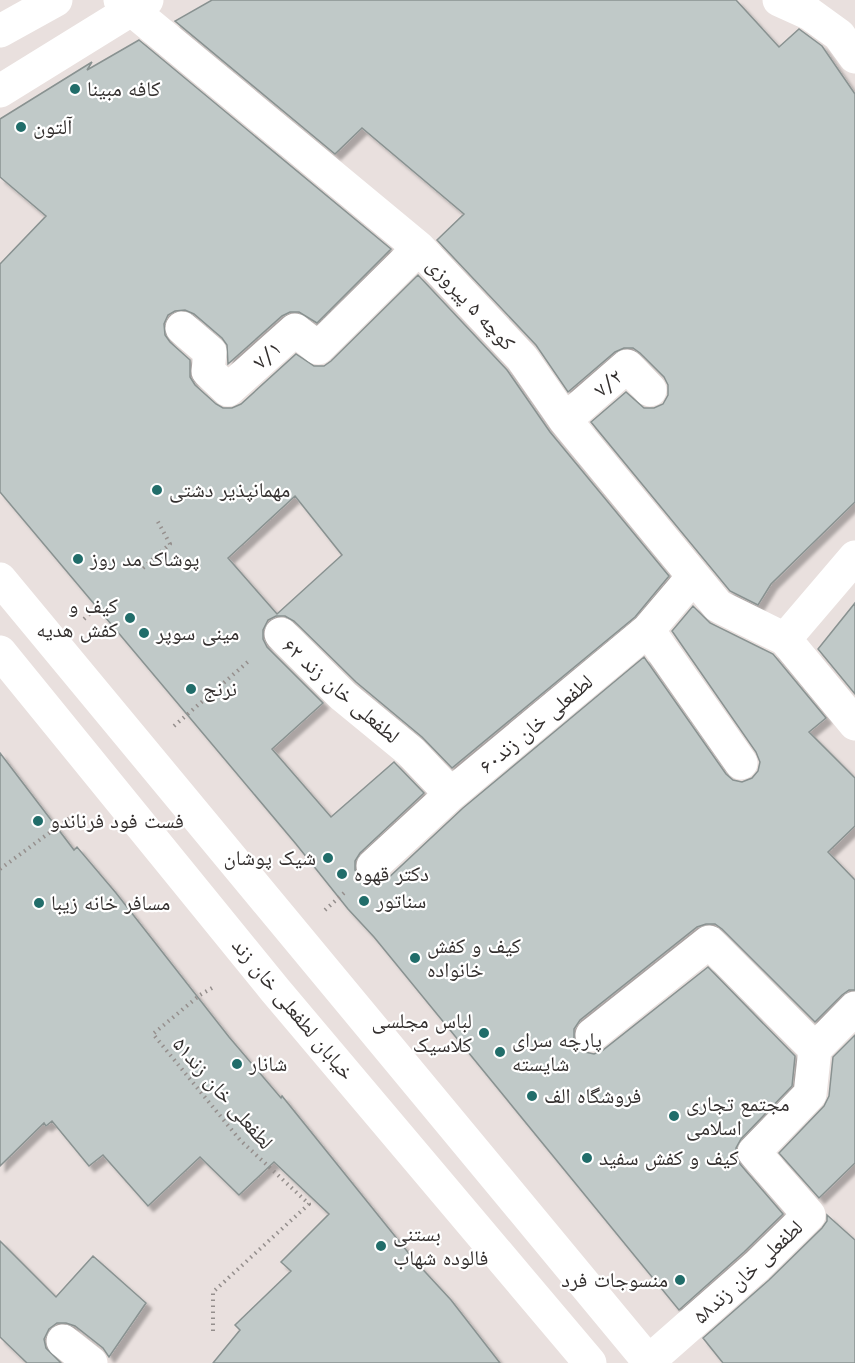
<svg xmlns="http://www.w3.org/2000/svg" width="855" height="1363" font-family="Jost,'Noto Naskh Arabic',sans-serif">
	<defs>
		<filter id="shadow"><feDropShadow dx="5.5" dy="5.5" stdDeviation="1.5" flood-color="#0004"/></filter>
	</defs>
	<rect width="100%" height="100%" fill="#e9e0de"/>
	<path fill="#c0c9c8" stroke="#899291" stroke-width="1.5" fill-rule="evenodd" filter="url(#shadow)" d="M212,0h524l43,47 20,-18 23,17 33,48v408l-84,82 -13,21 -28,-14 -139,-169 35,-30 18,16h10l9,-4 5,-9v-10l-4,-8 -24,-24 -7,-5h-9l-9,4 -47,40 -32,-47 -99,-105 27,-26 -102,-86 -27,26 -160,-133z
		M139,40l252,209 -74,74 -18,-11h-9l-8,4 -54,48 -1,-19 -5,-7 -28,-24 -9,-4 -10,1 -7,4 -4,9 1,11 5,7 20,18v17l5,8 21,19 7,4h9l9,-4 55,-50 18,12h10l7,-5 87,-86 89,95 43,62 119,144 -34,41 -183,151 -30,-31 -66,-55 -62,-61 -9,-5h-9l-8,4 -5,10v9l4,8 56,56 -51,46 59,68 63,-55 30,31 -64,60 -5,8v9l5,9 8,5h9l9,-4 77,-72 181,-151 82,117 7,6 9,2 10,-4 6,-7 2,-9 -4,-10 -84,-121 21,-25 17,17 63,31 53,64 -17,14 46,46v48l-27,26 27,28v110h-6l-7,5 -27,27 -93,-93 -7,-5h-9l-9,3 -117,93 -6,9v9l4,9 7,5 9,2 9,-4 105,-83 87,89 -3,30 -51,53 -5,9v9l4,7 43,50 -39,38 -65,58 -305,-373 -26,-28 -52,-65 -296,-352v-228l46,-48 -46,-39v-58l92,-57 -5,8zM295,496l47,59 -65,59 -49,-56z
		M855,603v91l-37,-45z
		M0,753l74,97 3,-3 39,46 113,144 52,61 1,-2 133,165 36,39 49,63h-287l27,-33 -5,-5 56,-54 -10,-9 48,-48 -55,-52 -35,33 -39,-38 -52,49 -45,-51 -14,11 -37,-45 -6,5 -2,-3 -44,43z
		M855,1035v128l-36,35 -40,-45 45,-47 5,-10 4,-39z
		M827,1215l28,25v123h-132l-20,-25 66,-58 53,-52 5,-7z
		M0,1241l56,56 37,-41 53,47 -37,54 -6,-9 -28,-22 -9,-3h-9l-8,6 -5,10 2,9 15,15h-34l-27,-26z"/>
	<g fill="none" stroke-linecap="round" stroke-linejoin="round">
		<path stroke="#958f8d" stroke-width="4" stroke-dasharray="1.5 4.5" stroke-linecap="butt" d="M143,568l27,-24 -13,-24
			M84,619l13,-12
			M174,726l76,-66
			M0,869l71,-52
			M325,910l19,-17
			M212,988l-12,7 -47,39 87,106 69,64 -96,88v39"/>
		<path stroke="#fff" stroke-width="33" d="M120,0l299,248 103,110 43,62 153,186 67,33 70,85
			M779,0l31,14 29,21 16,22
			M0,31l56,-31
			M0,91l147,-91
			M182,328l28,24 -2,19 20,19 67,-60 23,18 101,-100
			M565,420l62,-54 23,24
			M0,579l650,784
			M648,630l93,133
			M281,634l62,62 67,55 41,43
			M785,639l70,-82
			M0,652l275,338 315,373
			M373,866l78,-72 197,-164 45,-53
			M592,1035l117,-93 106,107
			M63,1341l28,22
			M648,1362l109,-96 52,-51 -55,-63 56,-58 5,-45 40,-41"/>
	</g>
	<g fill="#216d6a" stroke="#fff" stroke-width="2">
		<circle cx="75" cy="89" r="6"/>
		<circle cx="21" cy="127" r="6"/>
		<circle cx="157" cy="490" r="6"/>
		<circle cx="78" cy="559" r="6"/>
		<circle cx="130" cy="618" r="6"/>
		<circle cx="144" cy="633" r="6"/>
		<circle cx="191" cy="689" r="6"/>
		<circle cx="38" cy="821" r="6"/>
		<circle cx="328" cy="858" r="6"/>
		<circle cx="342" cy="874" r="6"/>
		<circle cx="364" cy="901" r="6"/>
		<circle cx="39" cy="903" r="6"/>
		<circle cx="415" cy="958" r="6"/>
		<circle cx="484" cy="1033" r="6"/>
		<circle cx="500" cy="1052" r="6"/>
		<circle cx="237" cy="1064" r="6"/>
		<circle cx="532" cy="1096" r="6"/>
		<circle cx="674" cy="1116" r="6"/>
		<circle cx="587" cy="1158" r="6"/>
		<circle cx="381" cy="1246" r="6"/>
		<circle cx="680" cy="1280" r="6"/>
	</g>
	<g text-anchor="middle" dominant-baseline="central" stroke-width="4.5" stroke-linejoin="round" paint-order="stroke">
		<g font-size="21" fill="#332f2e" stroke="#fff" text-anchor="start">
			<text x="87" y="89">کافه مبینا</text>
			<text x="33" y="127">آلتون</text>
			<text x="169" y="490">مهمانپذیر دشتی</text>
			<text x="90" y="559">پوشاک مد روز</text>
			<text x="118" y="606" text-anchor="end">کیف و<tspan x="118" dy="24">کفش هدیه</tspan></text>
			<text x="156" y="633">مینی سوپر</text>
			<text x="203" y="689">نرنج</text>
			<text x="50" y="821">فست فود فرناندو</text>
			<text x="316" y="858" text-anchor="end">شیک پوشان</text>
			<text x="354" y="874">دکتر قهوه</text>
			<text x="376" y="901">سناتور</text>
			<text x="51" y="903">مسافر خانه زیبا</text>
			<text x="427" y="946">کیف و کفش<tspan x="427" dy="24">خانواده</tspan></text>
			<text x="472" y="1021" text-anchor="end">لباس مجلسی<tspan x="472" dy="24">کلاسیک</tspan></text>
			<text x="512" y="1040">پارچه سرای<tspan x="512" dy="24">شایسته</tspan></text>
			<text x="249" y="1064">شانار</text>
			<text x="544" y="1096">فروشگاه الف</text>
			<text x="686" y="1104">مجتمع تجاری<tspan x="686" dy="24">اسلامی</tspan></text>
			<text x="599" y="1158">کیف و کفش سفید</text>
			<text x="393" y="1234">بستنی<tspan x="393" dy="24">فالوده شهاب</tspan></text>
			<text x="668" y="1280" text-anchor="end">منسوجات فرد</text>
		</g>
		<g font-size="21" fill="#332f2e" stroke="#fff">
			<text transform="translate(471 304) rotate(47)">کوچه ۵ پیروزی</text>
			<text transform="translate(267 355) rotate(-42)">۷/۱</text>
			<text transform="translate(608 383) rotate(-40)">۷/۲</text>
			<text transform="translate(341 691) rotate(41)">لطفعلی خان زند ۶۲</text>
			<text transform="translate(536 724) rotate(-40)">لطفعلی خان زند۶۰</text>
			<text transform="translate(293 1009) rotate(50)">خیابان لطفعلی خان زند</text>
			<text transform="translate(223 1093) rotate(49)">لطفعلی خان زند۵۱</text>
			<text transform="translate(748 1272) rotate(-43)">لطفعلی خان زند۵۸</text>
		</g>
	</g>
</svg>
